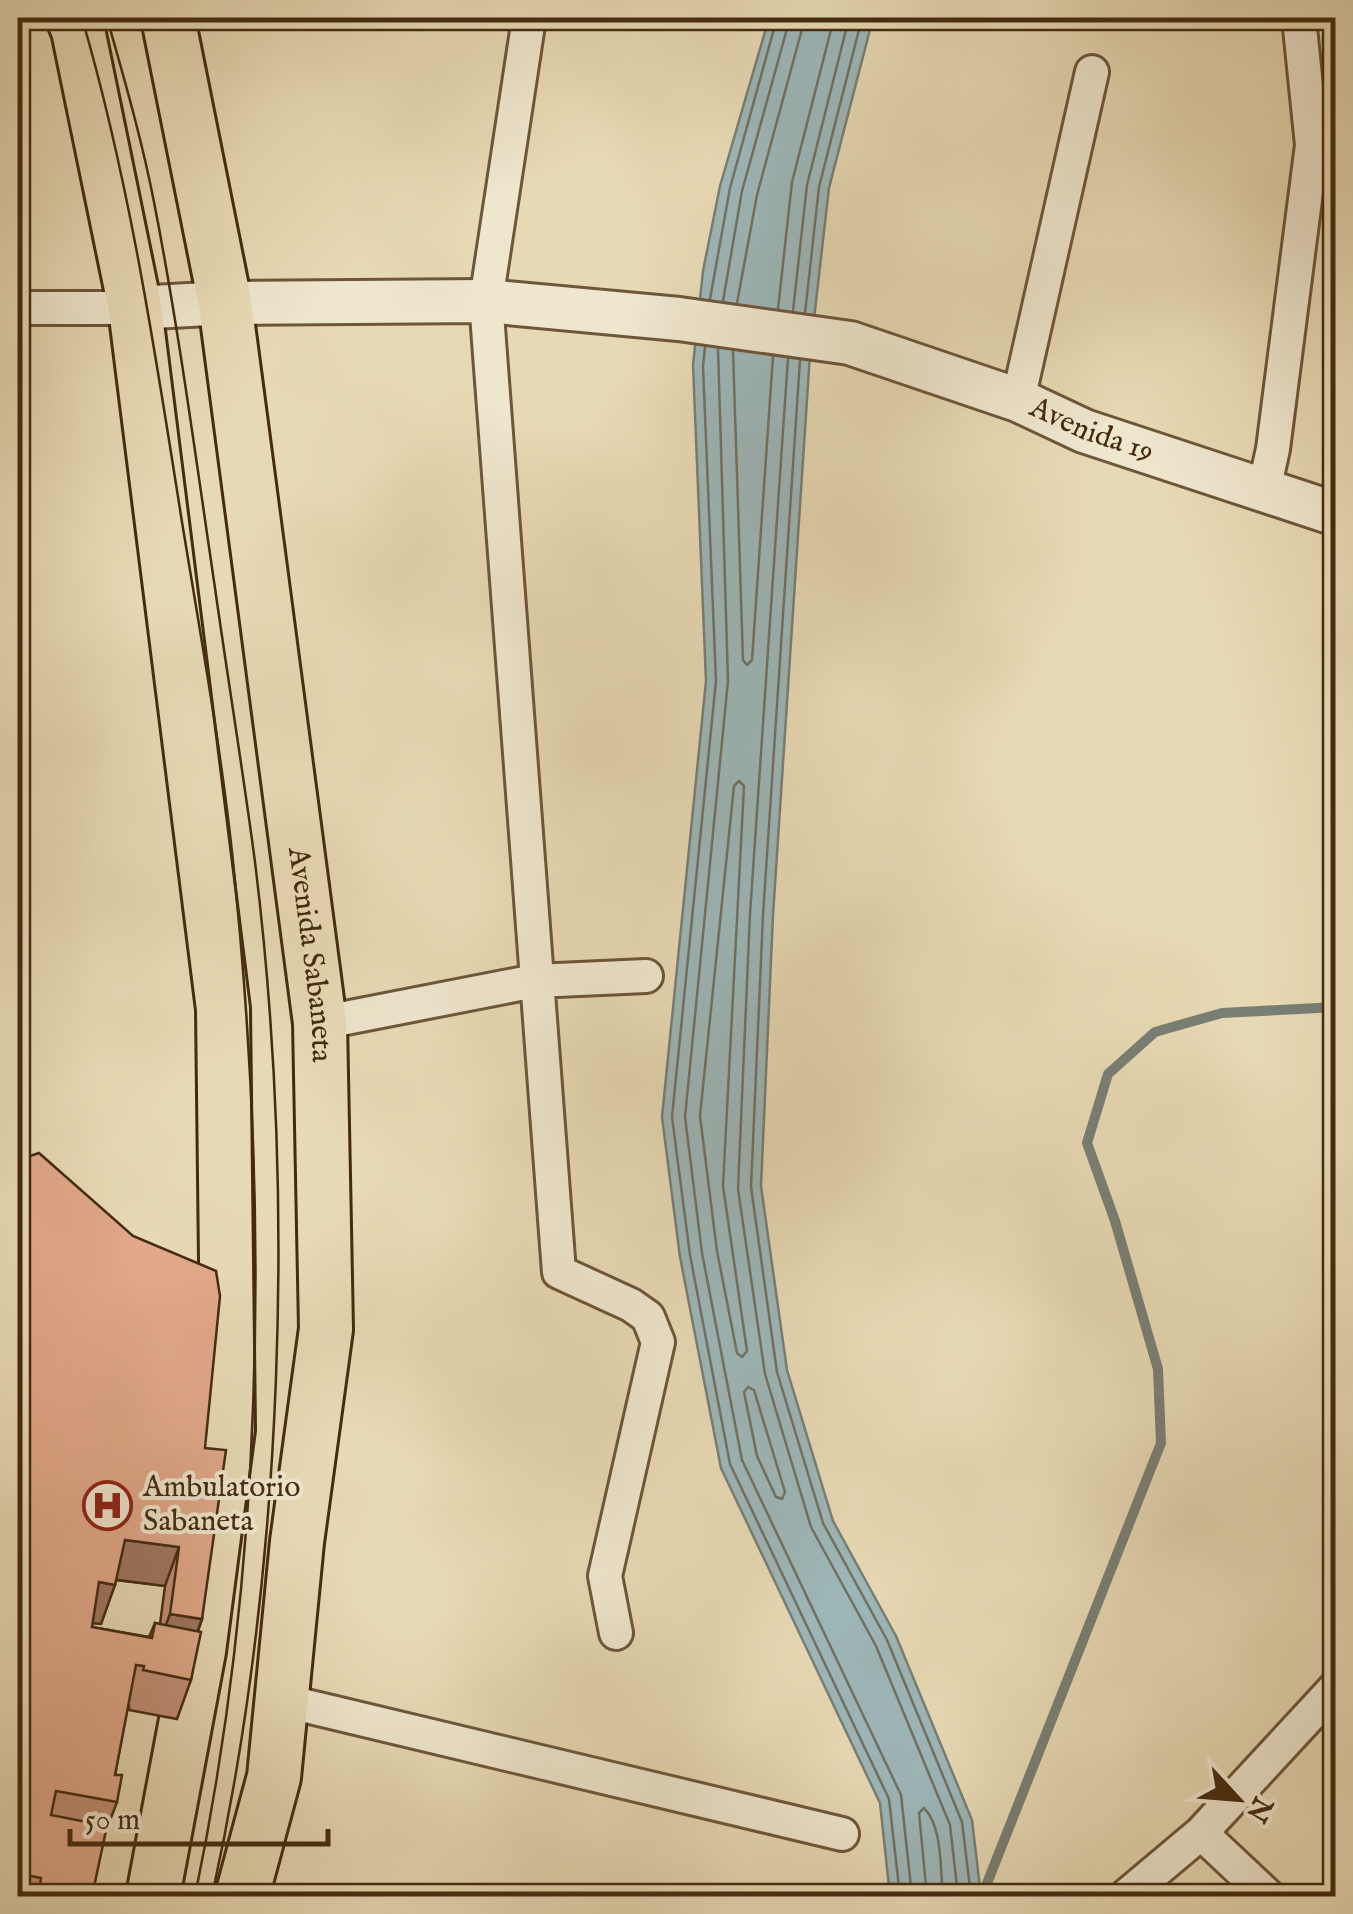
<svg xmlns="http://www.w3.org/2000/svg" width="1353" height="1914" font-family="'IM FELL English',serif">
	<rect width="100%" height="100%" fill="#e7d9b4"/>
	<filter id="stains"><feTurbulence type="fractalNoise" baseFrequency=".002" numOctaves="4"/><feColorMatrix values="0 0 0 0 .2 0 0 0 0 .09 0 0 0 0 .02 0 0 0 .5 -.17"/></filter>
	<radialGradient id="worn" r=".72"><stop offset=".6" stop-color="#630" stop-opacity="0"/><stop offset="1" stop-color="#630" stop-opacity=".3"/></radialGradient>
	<path fill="#9db7b9" stroke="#797f75" stroke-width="2.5" d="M769,18h104l-44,170 -19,166 -37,561 -12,271 26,184 46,151 63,115 76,184 9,76h-91l-10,-93 -159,-335 -41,-211 -18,-140 44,-436 -13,-316 10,-94 17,-85z"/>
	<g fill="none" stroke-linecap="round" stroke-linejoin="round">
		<path stroke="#707164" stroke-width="2.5" d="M710,299l20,-111 47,-170
			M723,301l19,-110 48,-173
			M737,303l20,-108 48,-177
			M778,309l14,-127 42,-164
			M793,311l14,-126 42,-167
			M805,313l14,-126 43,-169
			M705,347l-2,19 13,315 -44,436 18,138 40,209 159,335 11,97
			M718,348l10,333 -43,436 17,136 40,207 159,335 11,101
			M733,351l10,309 4,5 5,-5 21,-304
			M788,358l-38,556 -12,275 27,185 46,153 65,119 74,179 8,71
			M800,360l-37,555 -12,272 26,185 46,151 64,117 75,182 9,74
			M739,781l5,5 -21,400 24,165 -5,6 -5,-4 -20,-102 -17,-135 34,-330z
			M748,1387l6,3 31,102 -3,7 -6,-2 -19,-41 -13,-64z
			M927,1896l-8,-83 5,-5c19,19 16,62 19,88"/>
		<path stroke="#797f75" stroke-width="10" d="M982,1896l179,-453 -3,-74 -43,-148 -28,-78 21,-69 47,-42 67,-19 114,-6"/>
		<defs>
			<path id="minor" d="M529,18l-43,283 73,971 72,33 17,12 10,25 -53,234 11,57
				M18,308h117
				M1018,400l74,-328
				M1264,490l9,-41 39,-304 -13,-127
				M320,1023l215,-42 111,-5
				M281,1700l561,134
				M1201,1833l67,63
				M1126,1896l75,-63 135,-146"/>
			<g id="tertiary">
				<path id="s1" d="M135,308l90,-5 261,-2 193,18 171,24 168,57 66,31 252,83"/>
			</g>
			<g id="primary">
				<path d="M73,18l5,12 57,278 88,701 5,420 -29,222 -46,245"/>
				<path id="s2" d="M168,18l57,285 95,720 6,306 -29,213 -23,235 -32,119"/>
			</g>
		</defs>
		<use href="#minor" stroke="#6d5639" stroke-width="38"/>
		<use href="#tertiary" stroke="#6d5639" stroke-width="48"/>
		<use href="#primary" stroke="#442b10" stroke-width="58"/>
		<use href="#minor" stroke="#efe6ce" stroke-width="32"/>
		<use href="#tertiary" stroke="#efe6ce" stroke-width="42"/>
		<use href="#primary" stroke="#e7d9b4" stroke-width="52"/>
		<path stroke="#442b10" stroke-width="2.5" d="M82,18c48,165 73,334 100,504 18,110 38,220 50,330 37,346 34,703 -37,1044
			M107,18c17,60 35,122 47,184 25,128 42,258 61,386 13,92 28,183 40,274 41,333 29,706 -43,1034"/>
	</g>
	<path fill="#c29077" stroke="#442b10" stroke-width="2.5" fill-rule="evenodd" d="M18,1160l187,288 -3,171 -4,12 -7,49 -14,39 -48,-9v-4l-1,-1 -13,70 2,27 -13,34 -12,60h-74zM116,1580l49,6 -5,38 -5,-1 -6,14 -57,-10v-4l9,1z"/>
	<path fill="#9e7661" stroke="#442b10" stroke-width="2.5" d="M125,1540l54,7 -14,39 -55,-7z
		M99,1582l16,3 -14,39 -16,-2z
		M170,1614l32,5 -14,39 -33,-4z"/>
	<path fill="#e1a88a" stroke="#442b10" stroke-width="2.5" d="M39,1153l94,83 83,35 4,25 -15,152 21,2 -24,169 -32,-5 9,-67 -54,-7 -10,45 -16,-3 -7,45 60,11 3,-15 46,9 -10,48 -48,-10 1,-4 -8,-1 -21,110h7l-5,27 -61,-11 -5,24 56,11 -15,70h-54l3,-18 -20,-4 -3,19v-733z"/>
	<defs>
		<symbol id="hospital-ring" viewBox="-11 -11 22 22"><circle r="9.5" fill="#efe6ce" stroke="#8f2418" stroke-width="1.5"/><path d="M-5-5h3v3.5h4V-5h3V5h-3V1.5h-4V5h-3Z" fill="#8f2418"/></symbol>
	</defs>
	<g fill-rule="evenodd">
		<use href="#hospital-ring" x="80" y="1478" width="55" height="55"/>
	</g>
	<g text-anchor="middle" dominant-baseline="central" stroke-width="8" stroke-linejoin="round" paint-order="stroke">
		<g font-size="30" fill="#442b10" stroke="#efe6ce">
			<text stroke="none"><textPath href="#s1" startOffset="975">Avenida 19</textPath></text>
			<text stroke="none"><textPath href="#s2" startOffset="948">Avenida Sabaneta</textPath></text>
		</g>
		<g font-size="30" fill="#442b10" stroke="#efe6ce" text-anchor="start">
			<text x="143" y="1488">Ambulatorio<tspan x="143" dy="34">Sabaneta</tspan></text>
		</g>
	</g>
	<rect width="1353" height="1914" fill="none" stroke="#e7d9b4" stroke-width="60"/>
	<rect x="20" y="20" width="1313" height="1874" fill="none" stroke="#442b10" stroke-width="5"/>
	<rect x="30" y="30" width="1293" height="1854" fill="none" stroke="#442b10" stroke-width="2.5"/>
	<g transform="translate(1238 1799) rotate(116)" stroke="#efe6ce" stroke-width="8" paint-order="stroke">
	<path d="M0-8L18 38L0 25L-18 38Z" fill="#442b10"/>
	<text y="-15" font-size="28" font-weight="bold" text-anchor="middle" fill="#442b10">N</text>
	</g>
	<path d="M70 1829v15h258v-15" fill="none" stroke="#442b10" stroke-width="5"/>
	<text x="85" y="1829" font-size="30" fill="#442b10" stroke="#efe6ce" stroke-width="8" paint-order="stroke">50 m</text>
	<rect width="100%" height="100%" filter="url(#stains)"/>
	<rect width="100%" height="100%" fill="url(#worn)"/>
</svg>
